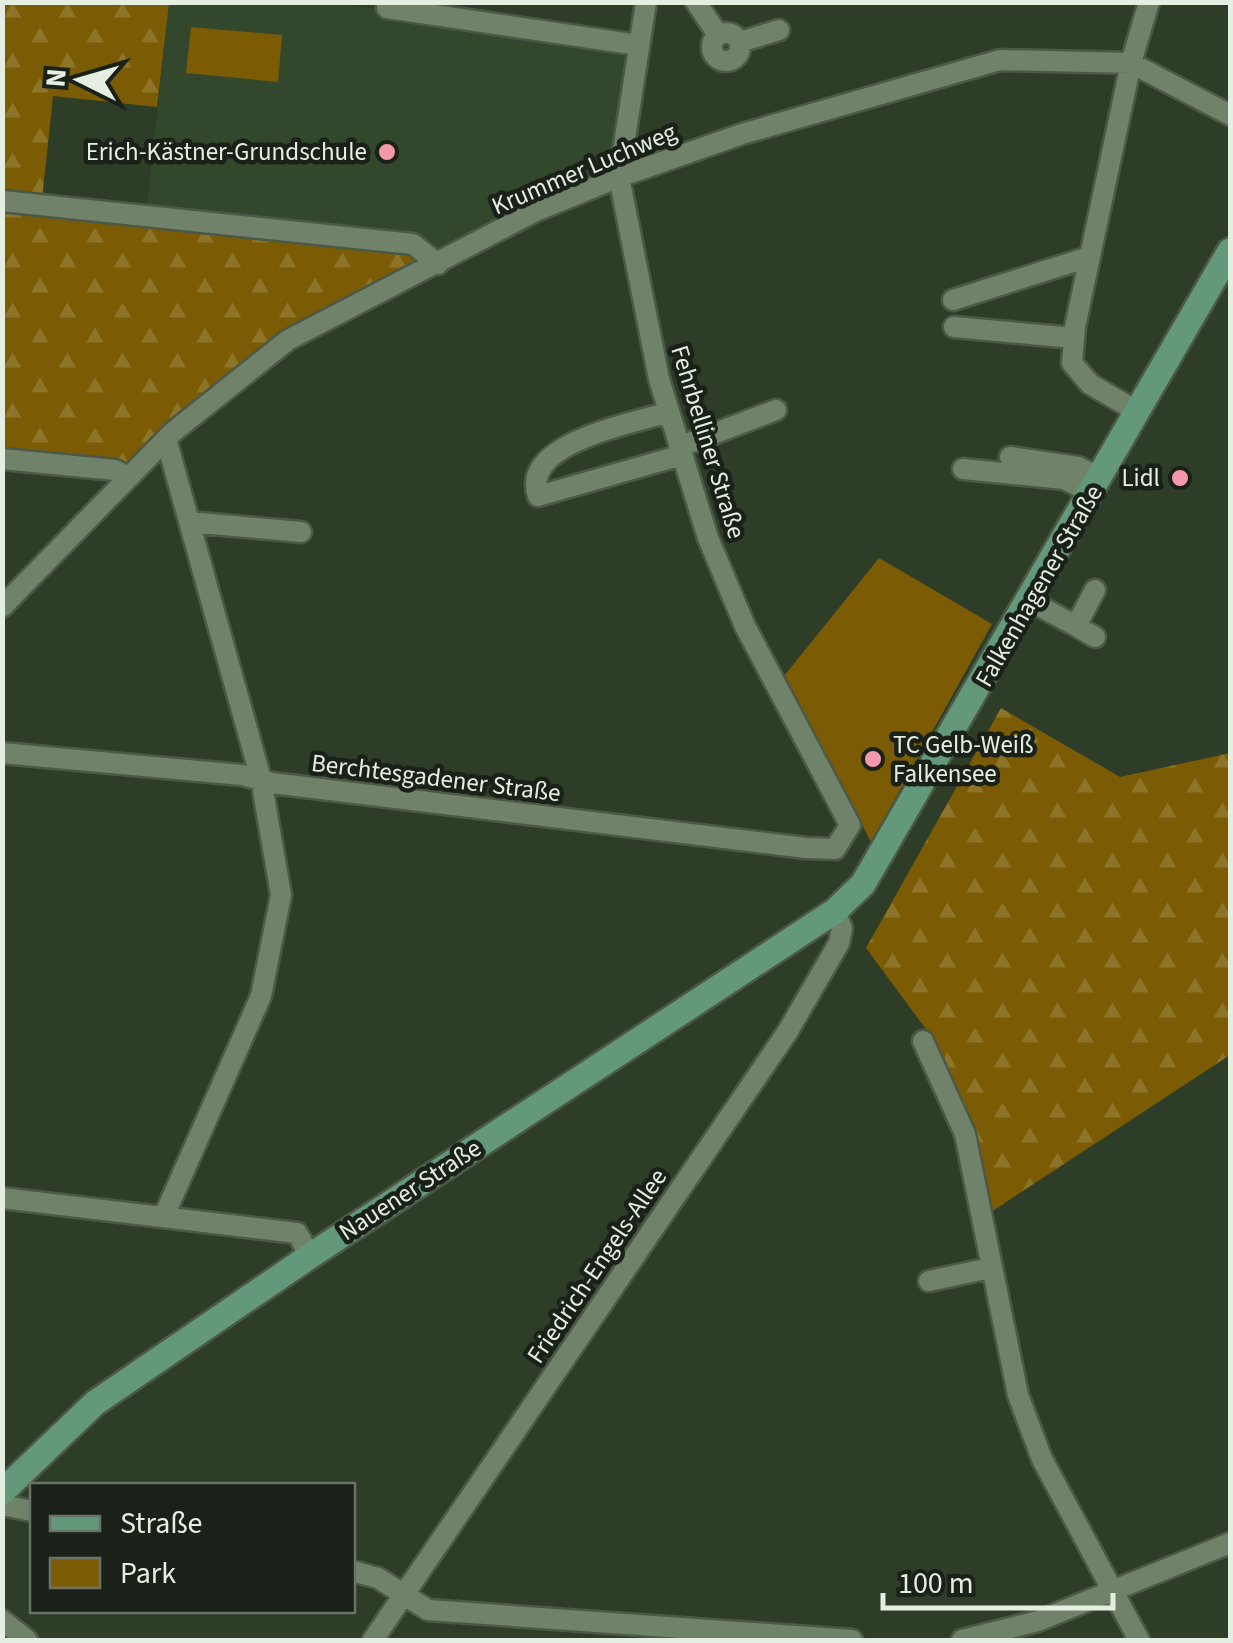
<svg xmlns="http://www.w3.org/2000/svg" width="1233" height="1643" font-family="'Source Sans 3',sans-serif">
	<defs>
		<pattern id="forest-firs" width="22" height="20" patternUnits="userSpaceOnUse" patternTransform="scale(2.5)"><rect width="22" height="20" fill="#7b5c04"/><path d="M5 1l3.5 6h-7zM16 11l3.5 6h-7z" fill="#8e7428"/></pattern>
	</defs>
	<rect width="100%" height="100%" fill="#2d3d28"/>
	<path fill="#33472c" d="M169,3h165l304,42 -19,132 -181,87 -292,-48z"/>
	<path fill="#7b5c04" d="M191,27l91,8 -4,47 -92,-9z
		M879,558l113,66 -121,218 -87,-166z"/>
	<path fill="url(#forest-firs)" d="M2,3h167l-12,104 -104,-11 -12,113 372,39 19,15 -149,72 -153,129 -127,-12z
		M1001,708l119,69 110,-24v302l-239,157 -60,-176 -65,-88z"/>
	<g fill="none" stroke-linecap="round" stroke-linejoin="round">
		<defs>
			<path id="minor" d="M696,2l22,33
				M387,8l251,37
				M712 47a14 14 0 1 1 28 0a14 14 0 1 1-28 0Z
				M740,42l39,-12
				M2,201l411,43 25,20
				M953,300l136,-43
				M954,327l120,11
				M669,412c-38,12 -149,31 -131,84l144,-41
				M1138,412l-48,-28 -18,-21 3,-36 56,-264 18,-61
				M679,447l97,-37
				M1010,457l68,10 23,11
				M2,459l113,11 13,7
				M963,469l101,10 28,14
				M189,522l112,10
				M1030,601l46,25 19,-36
				M2,607l171,-175 115,-92 248,-129 83,-34 123,-43 258,-74 131,3 99,52
				M1076,626l19,11
				M2,753l240,22 30,8 534,65 29,1 15,-24 -105,-199 -37,-88 -49,-159 -40,-202 27,-175
				M923,1041l42,93 53,261 24,64 97,181
				M2,1198l295,35 13,23
				M164,1216l97,-220 20,-101 -20,-116 -95,-340
				M929,1281l61,-13
				M2,1505l30,6
				M352,1571l26,7 50,32 424,30
				M2,1620l25,20
				M373,1640l415,-609 51,-88 3,-15 -7,-17
				M962,1640l76,-19 192,-78"/>
			<path id="major" d="M2,1492l93,-89 215,-147 525,-345 28,-27 367,-633"/>
		</defs>
		<use href="#minor" stroke="#4b5946" stroke-width="25"/>
		<use href="#major" stroke="#4b5946" stroke-width="30"/>
		<use href="#minor" stroke="#70826a" stroke-width="20"/>
		<use href="#major" stroke="#64987b" stroke-width="25"/>
	</g>
	<g fill="#f29aac" stroke="#1a2118" stroke-width="4">
		<circle cx="387" cy="152" r="10"/>
		<circle cx="1180" cy="478" r="10"/>
		<circle cx="873" cy="759" r="10"/>
	</g>
	<g text-anchor="middle" dominant-baseline="central" stroke-width="9" stroke-linejoin="round" paint-order="stroke">
		<g font-size="25" fill="#e5efe1" stroke="#1a2118" text-anchor="end">
			<text x="367" y="152">Erich-Kästner-Grundschule</text>
			<text x="1160" y="478">Lidl</text>
			<text x="893" y="745" text-anchor="start">TC Gelb-Weiß<tspan x="893" dy="29">Falkensee</tspan></text>
		</g>
		<g font-size="25" fill="#e5efe1" stroke="#1a2118">
			<text transform="translate(584 169) rotate(-23)">Krummer Luchweg</text>
			<text transform="translate(708 442) rotate(73)">Fehrbelliner Straße</text>
			<text transform="translate(1039 586) rotate(-60)">Falkenhagener Straße</text>
			<text transform="translate(436 778) rotate(7)">Berchtesgadener Straße</text>
			<text transform="translate(410 1190) rotate(-33)">Nauener Straße</text>
			<text transform="translate(597 1266) rotate(-56)">Friedrich-Engels-Allee</text>
		</g>
	</g>
	<rect width="1233" height="1643" fill="none" stroke="#e5efe1" stroke-width="10"/>
	<rect x="30" y="1483" width="325" height="130" fill="#1a2118" stroke="#6b7368" stroke-width="2.5"/>
	<rect x="50" y="1516" width="50" height="15" fill="#64987b" stroke="#6b7368" stroke-width="2.5"/>
	<text x="120" y="1533" font-size="30" fill="#e5efe1">Straße</text>
	<rect x="50" y="1558" width="50" height="30" fill="#7b5c04" stroke="#6b7368" stroke-width="2.5"/>
	<text x="120" y="1583" font-size="30" fill="#e5efe1">Park</text>
	<g transform="translate(80 80) rotate(275)" stroke="#1a2118" stroke-width="8" paint-order="stroke">
	<path d="M0-8L18 38L0 25L-18 38Z" fill="#e5efe1"/>
	<text y="-15" font-size="28" font-weight="bold" text-anchor="middle" fill="#e5efe1">N</text>
	</g>
	<path d="M883 1593v15h230v-15" fill="none" stroke="#e5efe1" stroke-width="5"/>
	<text x="898" y="1593" font-size="30" fill="#e5efe1" stroke="#1a2118" stroke-width="8" paint-order="stroke">100 m</text>
</svg>
